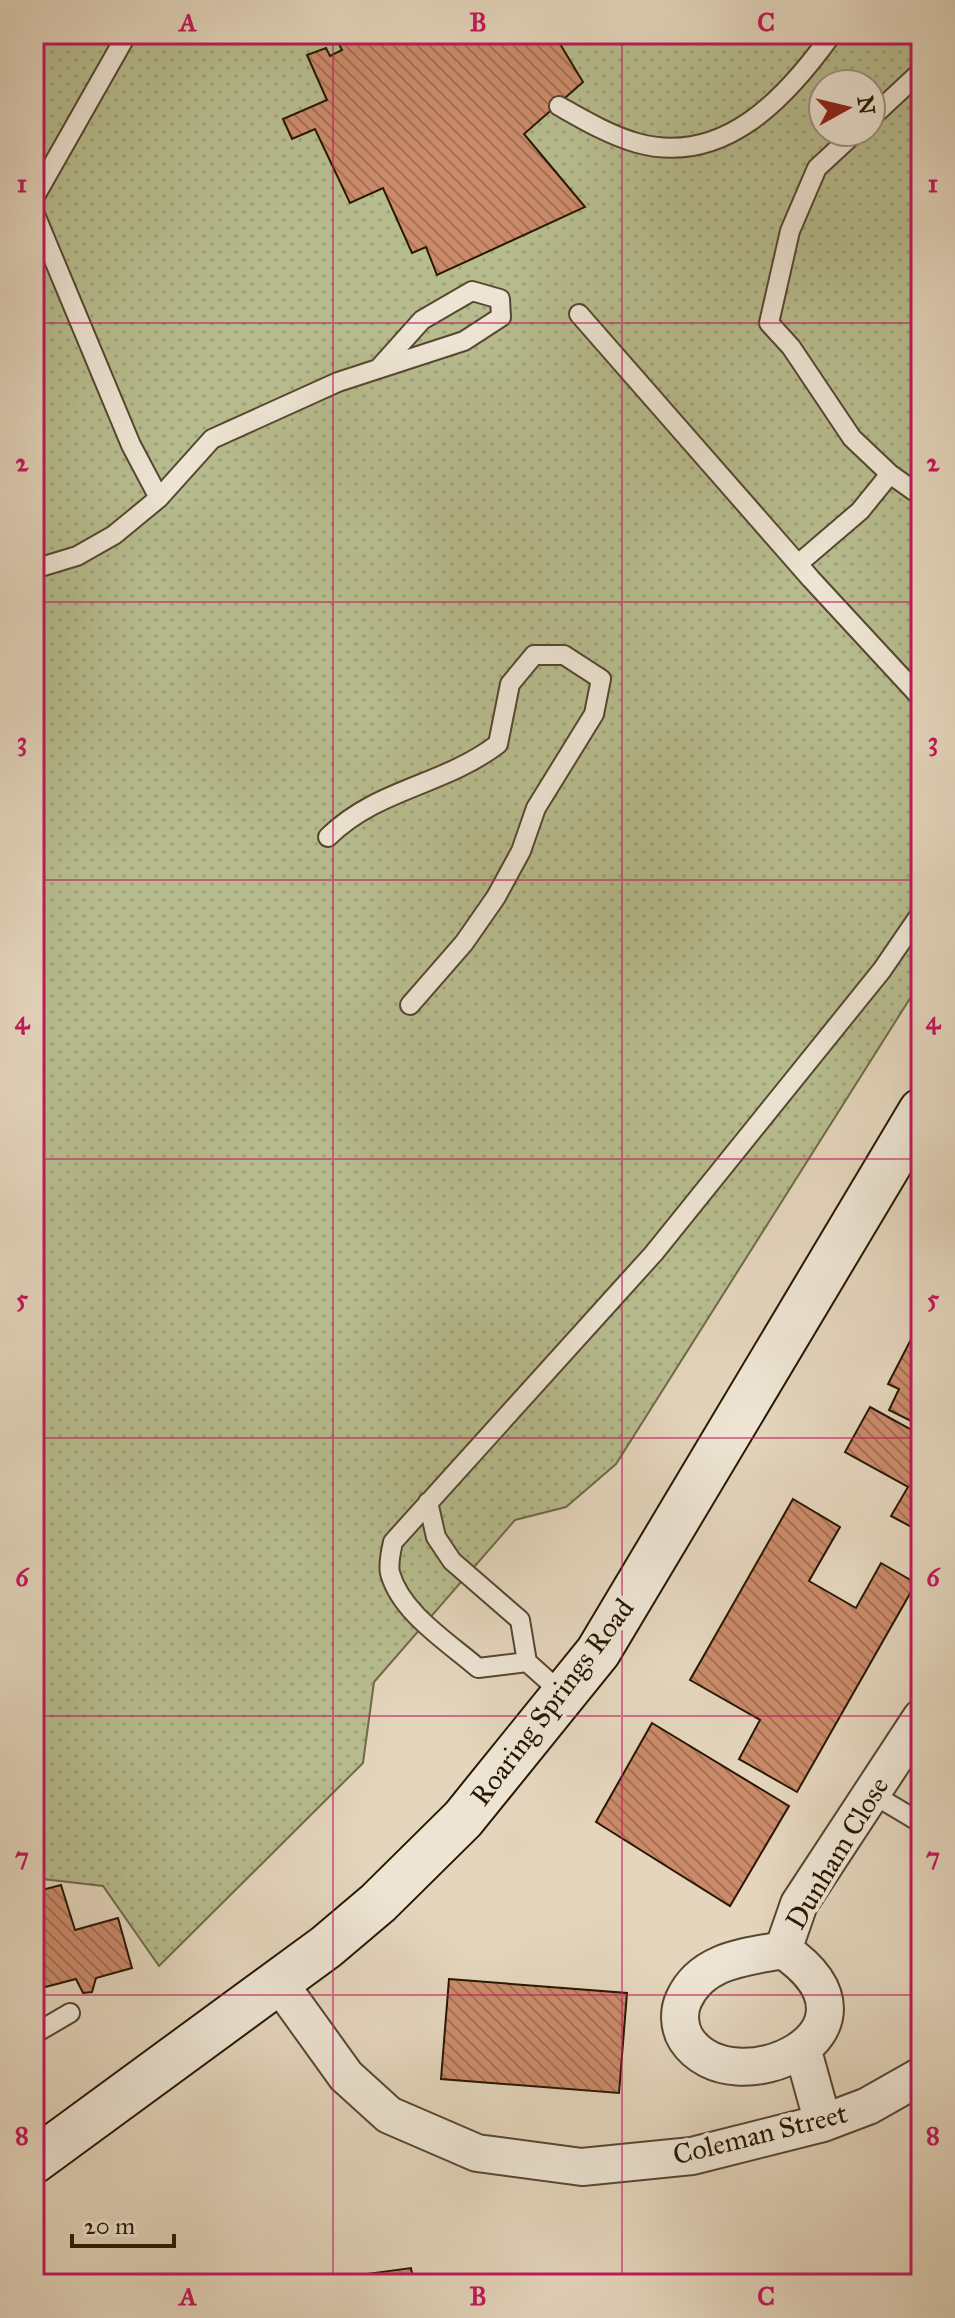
<svg xmlns="http://www.w3.org/2000/svg" width="955" height="2318" font-family="'IM FELL Great Primer',serif">
	<defs>
		<pattern id="grass-dots" width="8" height="8" patternUnits="userSpaceOnUse" patternTransform="scale(2)"><rect width="8" height="8" fill="#b7bc8e"/><path d="M2 2h.1M6 6h.1" fill="none" stroke="#9da179" stroke-width="1.8" stroke-linecap="round"/></pattern>
		<pattern id="building-back-hatch" width="6" height="6" patternUnits="userSpaceOnUse" patternTransform="scale(2)"><rect width="6" height="6" fill="#cb8b6b"/><path d="M-1 5l2 2M0 0l6 6M5-1l2 2" fill="none" stroke="#a57156"/></pattern>
	</defs>
	<rect width="100%" height="100%" fill="#e4d5bc"/>
	<filter id="stains"><feTurbulence type="fractalNoise" baseFrequency=".0025" numOctaves="4"/><feColorMatrix values="0 0 0 0 .2 0 0 0 0 .09 0 0 0 0 .02 0 0 0 .5 -.17"/></filter>
	<radialGradient id="worn" r=".72"><stop offset=".6" stop-color="#630" stop-opacity="0"/><stop offset="1" stop-color="#630" stop-opacity=".3"/></radialGradient>
	<path fill="url(#grass-dots)" stroke="#706a48" stroke-width="2" fill-rule="evenodd" d="M34,34h887v947l-305,483 -50,43 -51,13 -141,162 -11,81 -204,203 -56,-80 -69,-8zM823,84h48v48h-48z"/>
	<path fill="url(#building-back-hatch)" stroke="#281802" stroke-width="2" d="M334,34h220l29,48 -59,52 61,73 -148,68 -11,-28 -14,6 -29,-65 -33,15 -35,-74 -23,10 -9,-20 44,-19 -20,-45 19,-7 4,8 12,-6z
		M921,1320v106l-32,-16 10,-21 -11,-5z
		M870,1407l51,28v97l-30,-16 17,-29 -63,-35z
		M793,1499l47,28 -31,54 47,27 25,-45 35,20 -119,209 -58,-33 21,-39 -70,-40z
		M652,1723l137,83 -59,100 -134,-84z
		M61,1885l14,45 43,-12 14,50 -36,10 -4,14 -9,1 -7,-14 -42,11v-98z
		M449,1979l178,14 -8,100 -178,-14z
		M411,2268l3,16h-54l-1,-9z"/>
	<g fill="none" stroke-linecap="round" stroke-linejoin="round">
		<defs>
			<path id="lane" d="M559,106c25,14 50,29 78,37 87,24 150,-46 195,-109
				M871,118l45,-42 5,1
				M856,132l-39,36 -27,63 -21,92 22,24 61,91 38,36 31,22
				M34,198l93,-164
				M34,212l97,233 28,53
				M579,314l232,265 110,119
				M798,564l62,-53 30,-37
				M34,569l43,-13 37,-21 45,-37 53,-59 126,-57 126,-41 37,-24 -1,-18 -28,-8 -50,29 -43,48
				M328,837c50,-49 115,-51 170,-93l12,-60 24,-29h30l37,24 -7,35 -58,94 -15,43 -25,46 -32,46 -54,62
				M428,1502l8,35 16,24 68,59 7,42 37,33
				M527,1662l-49,6c-30,-26 -77,-55 -88,-95 -2,-9 1,-22 3,-31l261,-289 228,-283 39,-57
				M871,1793l50,30
				M34,2034l36,-21"/>
			<path id="street" d="M783,1950c120,82 -51,160 -97,89 -7,-11 -8,-28 -2,-40 18,-39 61,-42 99,-49z
				M783,1950l16,-46 122,-186
				M279,1983l67,93 43,39 88,38 105,14 110,-11 131,-33 45,-17 53,-30
				M803,2051l20,72"/>
			<path id="secondary" d="M34,2161l292,-214 52,-44 85,-84 135,-167 323,-541"/>
		</defs>
		<use href="#lane" stroke="#574730" stroke-width="22"/>
		<use href="#street" stroke="#574730" stroke-width="40"/>
		<use href="#secondary" stroke="#281802" stroke-width="48"/>
		<use href="#lane" stroke="#ede4d3" stroke-width="18"/>
		<use href="#street" stroke="#ede4d3" stroke-width="36"/>
		<use href="#secondary" stroke="#ede4d3" stroke-width="44"/>
	</g>
	<path fill="none" stroke="#c2185b" stroke-width="2" stroke-opacity="0.55" d="M333,34v2250M622,34v2250M34,323h887M34,602h887M34,880h887M34,1159h887M34,1438h887M34,1716h887M34,1995h887"/>
	<g text-anchor="middle" dominant-baseline="central" stroke-width="8" stroke-linejoin="round" paint-order="stroke">
		<g font-size="28" fill="#281802" stroke="#ede4d3">
			<text transform="translate(552 1702) rotate(-53)">Roaring Springs Road</text>
			<text transform="translate(837 1853) rotate(-59)">Dunham Close</text>
			<text transform="translate(760 2134) rotate(-14)">Coleman Street</text>
		</g>
	</g>
	<rect width="955" height="2318" fill="none" stroke="#e4d5bc" stroke-width="88"/>
	<g transform="translate(847 108) rotate(82)"><circle r="38" fill="#ede4d3" stroke="#9e927f" stroke-width="2"/>
	<path d="M0-6L14 30L0 20L-14 30Z" fill="#8f2418"/>
	<text y="-12" font-size="22" font-weight="bold" text-anchor="middle" fill="#281802">N</text>
	</g>
	<path d="M72 2234v12h102v-12" fill="none" stroke="#281802" stroke-width="4"/>
	<text x="84" y="2234" font-size="24" fill="#281802" stroke="#ede4d3" stroke-width="6" paint-order="stroke">20 m</text>
	<rect x="44" y="44" width="867" height="2230" fill="none" stroke="#c2185b" stroke-width="3"/>
	<g font-size="26" text-anchor="middle" font-weight="bold" fill="#c2185b">
		<text x="188" y="31">A</text>
		<text x="478" y="31">B</text>
		<text x="766" y="31">C</text>
		<text x="22" y="192">1</text>
		<text x="933" y="192">1</text>
		<text x="22" y="471">2</text>
		<text x="933" y="471">2</text>
		<text x="22" y="750">3</text>
		<text x="933" y="750">3</text>
		<text x="22" y="1029">4</text>
		<text x="933" y="1029">4</text>
		<text x="22" y="1307">5</text>
		<text x="933" y="1307">5</text>
		<text x="22" y="1586">6</text>
		<text x="933" y="1586">6</text>
		<text x="22" y="1865">7</text>
		<text x="933" y="1865">7</text>
		<text x="22" y="2144">8</text>
		<text x="933" y="2144">8</text>
		<text x="188" y="2305">A</text>
		<text x="478" y="2305">B</text>
		<text x="766" y="2305">C</text>
	</g>
	<rect width="100%" height="100%" filter="url(#stains)"/>
	<rect width="100%" height="100%" fill="url(#worn)"/>
</svg>
